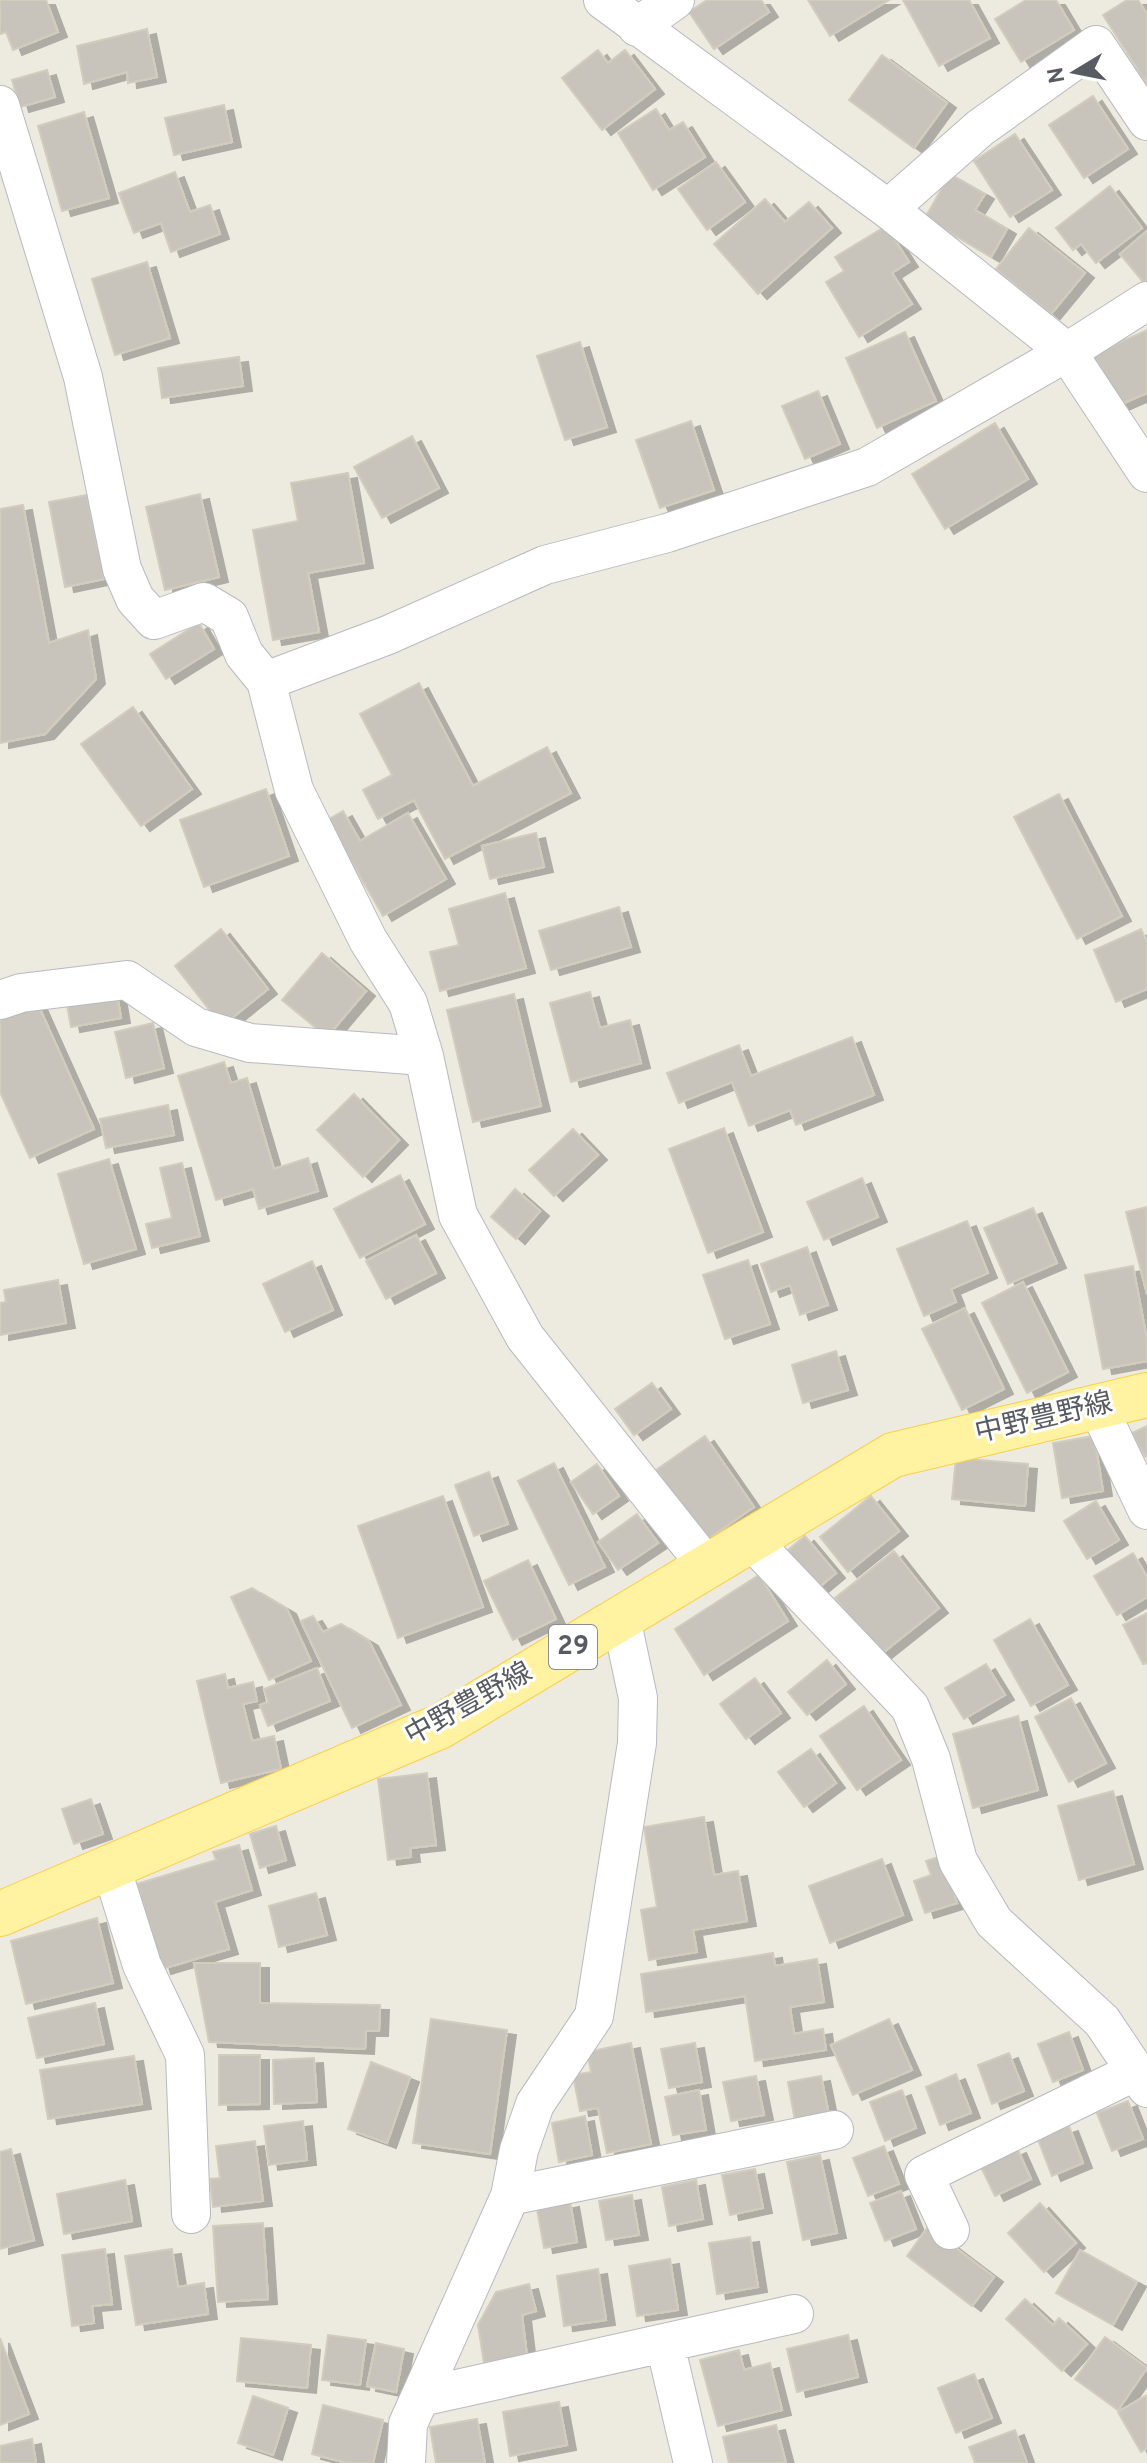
<svg xmlns="http://www.w3.org/2000/svg" width="1147" height="2463" font-family="Overpass,'Noto Sans JP',sans-serif">
	<defs>
		<filter id="shadow"><feDropShadow dx="9" dy="5" stdDeviation="0" flood-color="#0004"/></filter>
	</defs>
	<rect width="100%" height="100%" fill="#edeadf"/>
	<path fill="#c8c4bc" stroke="#d2ccbd" stroke-width="2" filter="url(#shadow)" d="M0,0h46l12,32 -45,18 -7,-18 -6,2z
		M707,0h54l8,12 -55,37 -25,-37z
		M808,0h81l-59,36z
		M903,0h66l21,38 -51,28z
		M1026,0h30l18,30 -53,32 -26,-43z
		M1127,0h11l9,14v70l-44,-69z
		M147,29l10,48 -29,6 -1,-11 -43,12 -7,-38z
		M598,50l10,13 17,-13 30,39 -53,41 -40,-52z
		M882,55l65,48 -33,45 -65,-48z
		M47,70l8,27 -35,10 -8,-27z
		M1093,96l35,53 -44,29 -35,-53z
		M224,105l8,37 -58,13 -9,-37z
		M656,109l13,21 14,-8 22,35 -52,33 -35,-57z
		M84,112l25,86 -47,13 -24,-85z
		M1015,134l37,56 -42,27 -36,-56z
		M716,162l29,40 -38,28 -29,-41z
		M175,172l15,40 20,-7 10,29 -49,18 -10,-29 -27,10 -15,-40z
		M950,174l35,20 -10,16 32,19 -16,28 -66,-39z
		M1110,186l32,42 -46,35 -15,-19 -8,6 -17,-22z
		M765,199l20,23 24,-20 23,26 -74,66 -44,-50z
		M886,226l23,36 -17,11 20,31 -53,33 -33,-55 18,-11 -9,-14z
		M1029,228l56,45 -34,41 -55,-45z
		M1147,231v49l-3,3 -24,-29z
		M147,262l23,76 -55,17 -23,-76z
		M1147,330v63l-32,14 -23,-52z
		M905,332l31,69 -59,27 -31,-70z
		M580,342l27,85 -42,13 -28,-84z
		M239,357l4,29 -81,12 -4,-30z
		M818,391l22,53 -35,15 -23,-53z
		M691,421l23,69 -54,18 -24,-68z
		M995,423l33,56 -83,50 -33,-55z
		M412,436l27,52 -57,30 -28,-51z
		M348,473l16,90 -56,10 11,59 -46,8 -20,-110 45,-9 -7,-38z
		M200,494l19,83 -54,13 -19,-83z
		M87,495l17,84 -39,8 -16,-85z
		M23,505l26,138 39,-13 8,49 -51,55 -45,9v-234z
		M199,623l15,26 -48,30 -16,-25z
		M419,683l54,103 74,-39 24,46 -126,66 -31,-59 -36,19 -15,-29 29,-15 -32,-61z
		M133,707l59,82 -51,37 -60,-82z
		M266,789l23,67 -85,31 -24,-67z
		M1059,794l63,122 -45,23 -63,-122z
		M343,811l17,30 48,-28 38,66 -63,37 -56,-96z
		M536,833l8,34 -54,12 -8,-33z
		M505,893l21,75 -86,23 -10,-39 29,-7 -10,-36z
		M619,907l12,40 -80,23 -12,-39z
		M221,929l47,60 -46,37 -47,-60z
		M1141,929l6,13v47l-31,13 -22,-52z
		M322,953l44,38 -39,46 -45,-37z
		M590,992l10,36 30,-8 11,43 -70,19 -21,-79z
		M514,994l27,112 -68,16 -26,-112z
		M117,995l4,23 -50,9 -4,-22z
		M36,1000l58,129 -64,29 -30,-66v-75z
		M153,1023l11,45 -38,10 -11,-46z
		M852,1037l22,58 -78,30 -6,-15 -41,16 -17,-44 -53,21 -12,-30 72,-28 12,31z
		M224,1062l7,21 16,-5 27,91 34,-11 10,33 -59,18 -6,-20 -37,11 -38,-124z
		M354,1094l45,46 -36,37 -46,-47z
		M168,1105l6,30 -68,13 -6,-29z
		M724,1128l39,104 -55,21 -39,-104z
		M573,1129l25,26 -44,41 -25,-26z
		M109,1159l27,90 -52,15 -26,-90z
		M182,1163l18,73 -48,12 -6,-24 26,-6 -12,-50z
		M400,1175l25,49 -65,34 -26,-49z
		M862,1178l16,39 -54,23 -17,-38z
		M515,1189l25,22 -24,28 -25,-22z
		M1147,1207v87l-21,-82z
		M1033,1208l24,55 -49,21 -24,-56z
		M967,1221l21,52 -37,16 5,13 -32,14 -27,-67z
		M416,1235l20,38 -50,26 -20,-38z
		M807,1247l21,58 -28,10 -10,-30 -19,7 -10,-28z
		M748,1260l22,64 -45,15 -22,-64z
		M312,1261l21,49 -48,22 -22,-48z
		M1133,1266l14,74v21l-44,8 -18,-94z
		M58,1280l8,43 -66,12v-32l6,-1 -2,-12z
		M1023,1282l45,90 -41,21 -45,-90z
		M965,1308l39,81 -42,21 -40,-81z
		M836,1351l12,39 -45,13 -11,-38z
		M652,1383l19,26 -37,26 -19,-26z
		M1147,1426v30l-2,1 -13,-24z
		M705,1436l49,71 -49,34 -49,-71z
		M1094,1436l9,55 -41,7 -9,-55z
		M956,1458l72,6 -3,42 -73,-7z
		M554,1463l51,104 -36,18 -51,-104z
		M597,1464l22,32 -26,18 -22,-32z
		M489,1472l19,52 -34,12 -19,-51z
		M443,1496l40,111 -85,31 -40,-112z
		M871,1496l28,35 -51,41 -28,-35z
		M1096,1501l23,39 -32,19 -23,-38z
		M637,1514l21,29 -40,27 -20,-28z
		M805,1536l31,37 -18,15 -31,-37z
		M894,1551l45,57 -59,47 -45,-57z
		M1133,1553l14,24v20l-30,18 -23,-39z
		M528,1560l28,59 -43,21 -29,-59z
		M759,1575l29,46 -84,54 -29,-46z
		M252,1588l35,21 24,52 -42,19 -38,-83z
		M1147,1613v50l-4,1 -20,-39z
		M313,1616l10,16 18,-8 28,17 32,64 -49,23 -51,-107z
		M1030,1619l38,66 -37,21 -37,-66z
		M827,1660l19,24 -39,31 -19,-23z
		M986,1664l19,31 -41,24 -19,-31z
		M317,1668l13,33 -62,25 -8,-21 8,-3 -4,-13z
		M225,1674l3,14 25,-6 4,19 -14,3 9,37 22,-5 7,33 -60,14 -24,-102z
		M755,1678l26,35 -35,26 -26,-35z
		M1071,1698l35,65 -37,19 -34,-65z
		M864,1706l37,54 -44,30 -37,-54z
		M1018,1716l20,74 -65,18 -20,-74z
		M811,1749l25,34 -32,24 -26,-35z
		M427,1773l9,72 -26,3 1,9 -23,3 -10,-81z
		M1113,1791l21,73 -55,16 -21,-74z
		M91,1799l12,35 -29,10 -12,-35z
		M704,1817l10,58 24,-4 9,50 -54,9 4,22 -48,8 -8,-50 16,-3 -13,-80z
		M276,1826l10,34 -26,8 -10,-34z
		M239,1845l13,45 -37,12 14,47 -67,20 -25,-85 79,-24 -3,-8z
		M942,1856l15,47 -32,10 -11,-32 17,-6 -5,-14z
		M882,1859l21,56 -73,28 -21,-57z
		M316,1893l11,42 -48,12 -10,-41z
		M97,1918l16,65 -87,21 -15,-63z
		M773,1953l2,13 42,-7 7,43 -34,5 4,27 29,-5 3,21 -71,11 -10,-65 -99,16 -5,-38z
		M194,1963h66v40l120,2 -1,26h-13l-1,18 -156,-7z
		M95,2003l9,41 -67,14 -9,-40z
		M431,2019l76,11 -17,124 -77,-11z
		M889,2019l23,51 -59,25 -22,-50z
		M1069,2032l14,38 -30,12 -15,-38z
		M631,2043l20,101 -44,9 -9,-45 -18,3 -7,-36 18,-3 -4,-20z
		M695,2043l7,39 -33,6 -8,-39z
		M1009,2053l15,38 -32,13 -14,-39z
		M219,2055h41v49l-41,1z
		M134,2056l8,48 -94,15 -8,-49z
		M314,2058l3,44 -43,2 -1,-44z
		M371,2062l39,15 -23,66 -39,-14z
		M956,2074l15,39 -31,12 -14,-38z
		M756,2076l8,39 -33,6 -8,-39z
		M821,2076l8,39 -34,6 -7,-39z
		M699,2090l7,40 -33,5 -8,-38z
		M902,2090l14,38 -31,13 -15,-39z
		M1128,2101l15,38 -31,12 -15,-38z
		M585,2116l7,39 -33,7 -7,-39z
		M303,2121l4,39 -38,5 -5,-39z
		M1069,2126l14,37 -31,13 -15,-39z
		M255,2141l8,60 -50,6 -3,-28 10,-1 -4,-32z
		M884,2146l15,38 -31,12 -15,-38z
		M1017,2148l14,31 -36,17 -15,-31z
		M11,2149l23,91 -34,9v-97z
		M820,2155l17,78 -34,7 -16,-78z
		M755,2169l8,39 -33,7 -8,-40z
		M125,2180l7,41 -68,13 -7,-40z
		M696,2180l7,39 -34,7 -7,-39z
		M901,2191l15,38 -31,12 -15,-38z
		M632,2195l7,40 -33,5 -7,-39z
		M570,2202l7,40 -33,6 -7,-39z
		M1040,2203l36,40 -32,29 -36,-39z
		M263,2223l5,76 -50,3 -5,-76z
		M928,2227l66,50 -22,29 -65,-50z
		M750,2237l8,50 -41,7 -8,-51z
		M105,2249l7,55 -20,2 2,17 -22,3 -10,-71z
		M172,2249l6,38 26,-4 4,31 -72,11 -11,-69z
		M1080,2250l57,32 -24,43 -57,-32z
		M670,2259l8,51 -41,6 -8,-50z
		M598,2269l8,51 -42,6 -7,-50z
		M529,2284l7,27 -14,4 5,41 -43,7 -6,-38 18,-33z
		M1025,2299l28,26 6,-7 28,26 -25,27 -56,-52z
		M328,2335l38,5 -6,45 -38,-5z
		M848,2335l10,42 -61,15 -10,-43z
		M1105,2337l42,31 -29,42 -43,-31z
		M0,2338l29,76 -29,11z
		M241,2338l70,7 -4,43 -70,-7z
		M376,2343l28,6 -8,43 -29,-6z
		M739,2350l5,20 26,-7 12,47 -64,16 -18,-66z
		M974,2374l18,44 -36,15 -18,-45z
		M1147,2395v53l-6,4 -23,-40z
		M253,2396l35,12 -15,47 -35,-12z
		M559,2402l8,43 -57,11 -7,-44z
		M323,2405l60,15 -10,43h-26l-35,-9z
		M477,2419l8,44h-49l-6,-36z
		M776,2425l10,38h-57l-6,-26z
		M1015,2430l12,33h-52l-6,-16z
		M32,2439l4,24h-36v-17z"/>
	<g fill="none" stroke-linecap="round" stroke-linejoin="round">
		<defs>
			<path id="street" d="M603,0l285,209 179,143 80,121
				M637,27l38,-27
				M0,105l83,272 39,192 13,30 19,21 50,-18 25,15 15,37 22,27 28,109 74,150 40,63 16,53 34,159 67,122 182,229
				M888,209l92,-81 116,-83 51,76
				M266,681l122,-46 157,-70 122,-32 200,-66 200,-115 80,-51
				M0,1000l21,-7 106,-13 69,47 54,16 174,13
				M1098,1407l49,103
				M751,1540l159,167 21,52 27,102 36,61 108,99 45,67
				M111,1867l31,98 43,90 6,159
				M510,2196l324,-66
				M950,2230l-26,-55 212,-104
				M665,2344l28,119
				M421,2397l373,-83
				M406,2463l2,-39 102,-228 9,-46 16,-46 59,-88 43,-273 1,-45 -17,-80"/>
			<path id="primary" d="M0,1914l441,-188 452,-271 254,-60"/>
		</defs>
		<use href="#street" stroke="#b7bac0" stroke-width="40"/>
		<use href="#primary" stroke="#fbcf4a" stroke-width="46"/>
		<use href="#street" stroke="#fff" stroke-width="38"/>
		<use href="#primary" stroke="#fff3a2" stroke-width="44"/>
	</g>
	<g text-anchor="middle" dominant-baseline="central" stroke-width="6" stroke-linejoin="round" paint-order="stroke">
		<rect fill="#fff" stroke="#8a8d91" stroke-width="2" x="549" y="1625" width="48" height="44" rx="6"/>
		<g font-size="26" font-weight="bold" fill="#585c62">
			<text x="573" y="1647">29</text>
		</g>
		<g font-size="28" fill="#585c62" stroke="#fff">
			<text transform="translate(1044 1419) rotate(-13)">中野豊野線</text>
			<text transform="translate(469 1705) rotate(-29)">中野豊野線</text>
		</g>
	</g>
	<g transform="translate(1075 72) rotate(260)" stroke="#ffffff" stroke-width="6" paint-order="stroke">
	<path d="M0-6L14 30L0 20L-14 30Z" fill="#585c62"/>
	<text y="-12" font-size="22" font-weight="bold" text-anchor="middle" fill="#585c62">N</text>
	</g>
</svg>
